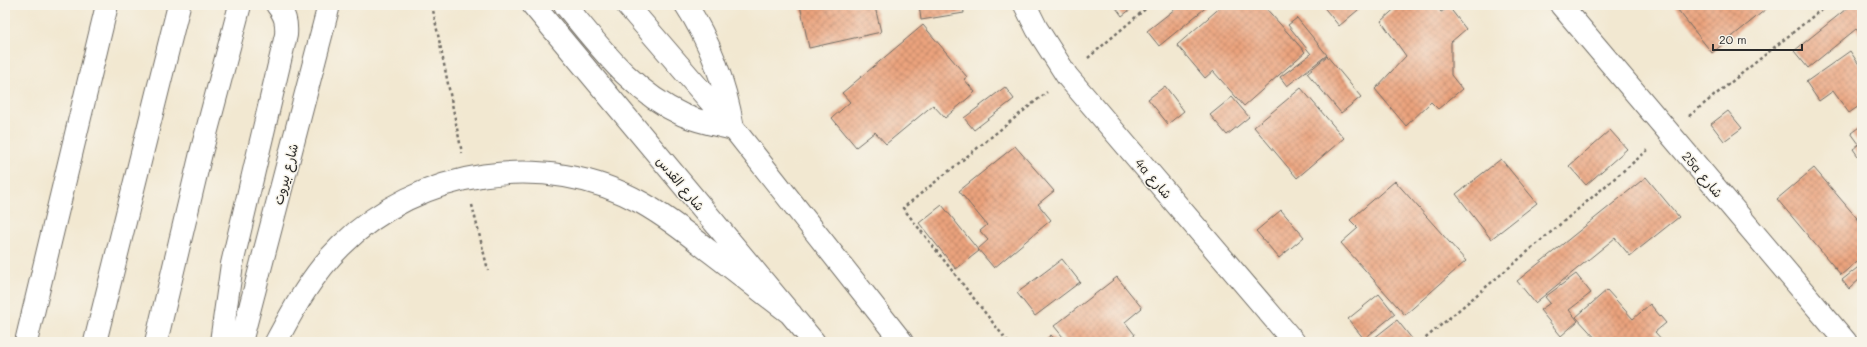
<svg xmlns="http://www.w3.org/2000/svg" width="1867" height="347" font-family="Mali,'Playpen Sans Arabic',sans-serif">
	<defs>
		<pattern id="building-cross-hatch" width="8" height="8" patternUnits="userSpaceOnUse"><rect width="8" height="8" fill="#eba37d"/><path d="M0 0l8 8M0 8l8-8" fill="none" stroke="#bf8567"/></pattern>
	</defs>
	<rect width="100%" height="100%" fill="#f7f3e8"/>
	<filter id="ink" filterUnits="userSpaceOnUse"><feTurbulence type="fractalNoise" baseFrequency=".025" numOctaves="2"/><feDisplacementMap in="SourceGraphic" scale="8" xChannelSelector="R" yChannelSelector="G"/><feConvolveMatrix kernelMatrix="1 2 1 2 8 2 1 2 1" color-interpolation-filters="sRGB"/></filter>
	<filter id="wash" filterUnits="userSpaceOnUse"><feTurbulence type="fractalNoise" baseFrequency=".012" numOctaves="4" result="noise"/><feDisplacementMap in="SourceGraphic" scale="16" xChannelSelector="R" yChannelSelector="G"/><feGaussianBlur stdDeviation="0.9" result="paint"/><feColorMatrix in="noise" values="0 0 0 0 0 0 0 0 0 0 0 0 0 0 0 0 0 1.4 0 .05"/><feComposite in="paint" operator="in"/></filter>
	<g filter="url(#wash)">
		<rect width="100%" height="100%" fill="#f2e8d1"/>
		<g id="blocks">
			<path fill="url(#building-cross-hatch)" d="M800,5h81l-6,2 6,25 -72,16z
				M919,5h44l1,8 -43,7z
				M1114,5h22l-14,11z
				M1180,5h29l-50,41 -12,-15z
				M1223,5h40l42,47 -61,54 -31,-35 -8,7 -28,-33z
				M1322,5h42l-25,21z
				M1399,5h36l6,7 8,-5 17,22 -15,13v33l11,14 -24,20 -7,-7 -25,24 -31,-37 31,-33 -25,-35z
				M1674,5h97l-59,48z
				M1851,5h11v31l-6,-7 -48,39 -14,-17z
				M1297,18l30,37 -40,31 -7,-9 31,-23 -23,-29z
				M923,25l44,52 -3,2 11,13 -30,26 -12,-13 -47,39 -11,-12 -19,15 -24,-29 18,-16 -8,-9z
				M1850,51l12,18v35l-13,9 -16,-22 -14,10 -13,-19z
				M1327,56l34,41 -20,16 -34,-40z
				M1165,86l19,25 -16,13 -20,-25z
				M1005,87l9,12 -40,31 -10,-12z
				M1301,88l43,50 -47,40 -43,-51z
				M1232,97l17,20 -22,18 -17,-20z
				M1728,111l14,17 -18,13 -13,-17z
				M1862,125v32l-2,2 -7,-10 6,-5 -8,-11z
				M1610,130l17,19 -41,36 -17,-19z
				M1015,146l39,45 -16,13 13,16 -57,48 -16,-19 10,-9 -8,-9 7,-6 -28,-34z
				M1501,159l36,44 -46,36 -35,-45z
				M1814,168l48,56v33l-21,18 -64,-76z
				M1646,177l33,40 -49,39 -15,-18 -80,65 -18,-22z
				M1395,181l71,80 -61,54 -64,-72 17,-15 -8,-8z
				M942,205l37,46 -23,18 -37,-46z
				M1281,210l23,27 -25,21 -23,-27z
				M1062,259l18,23 -45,34 -18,-23z
				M1862,264v16l-1,-2 -12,11 -7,-9z
				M1576,274l15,19 -22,17 9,11 -17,15 -21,-26 10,-7 -5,-6z
				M1117,277l25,31 -17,14 10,13 -9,7h-59l-13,-16z
				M1607,290l26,29 17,-15 16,19 -11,9 9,10h-65l-23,-25z
				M1379,294l16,20 -31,25 -16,-20z
				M1397,320l16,20 -2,2h-42z
				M1051,335l6,7h-14z"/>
		</g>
	</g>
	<g filter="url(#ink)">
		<use href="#blocks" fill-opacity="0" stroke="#716d65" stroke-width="1"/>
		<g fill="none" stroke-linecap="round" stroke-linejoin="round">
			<defs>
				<path id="minor" d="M1025,5l12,24 30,47 227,266
					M1561,5l285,337"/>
				<path id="major" d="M533,5l281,337
					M565,5c35,42 67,87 118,110 16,7 34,10 51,14
					M627,5l107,124 168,213
					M686,5c25,38 39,78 47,123
					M26,342l81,-337
					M95,342l84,-337
					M156,342l45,-189 39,-148
					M221,342l11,-78 54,-229c1,-13 -1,-20 -9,-30
					M241,342l88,-337
					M276,342c18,-34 37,-69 65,-96 77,-77 205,-97 301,-43 23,13 45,30 66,47 28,21 55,43 83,64"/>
			</defs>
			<use href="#minor" stroke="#716d65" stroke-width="24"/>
			<use href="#major" stroke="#716d65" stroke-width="24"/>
			<path stroke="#716d65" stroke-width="2.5" stroke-dasharray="3 3" stroke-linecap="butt" d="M432,5l30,148
				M1088,58l62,-53
				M1689,116l138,-111
				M472,205l16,65
				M1008,342l-105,-134 144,-116
				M1421,342l227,-192"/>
			<use href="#minor" stroke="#fff" stroke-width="22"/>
			<use href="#major" stroke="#fff" stroke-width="22"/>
		</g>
	</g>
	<g text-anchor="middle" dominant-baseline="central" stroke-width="3" stroke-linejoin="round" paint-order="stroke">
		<g font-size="13" fill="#2b2b2b" stroke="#f7f3e8">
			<text transform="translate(285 174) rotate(-75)">شارع بيروت</text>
			<text transform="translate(1703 174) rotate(50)">25a شارع</text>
			<text transform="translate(1154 178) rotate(49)">4a شارع</text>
			<text transform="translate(681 183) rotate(50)">شارع القدس</text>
		</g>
	</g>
	<rect width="1867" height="347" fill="none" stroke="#f7f3e8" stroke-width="20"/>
	<path d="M1713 44v6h89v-6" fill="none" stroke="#2b2b2b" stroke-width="2"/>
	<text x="1719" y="44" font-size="12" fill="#2b2b2b" stroke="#f7f3e8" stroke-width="3" paint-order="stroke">20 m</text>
</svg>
